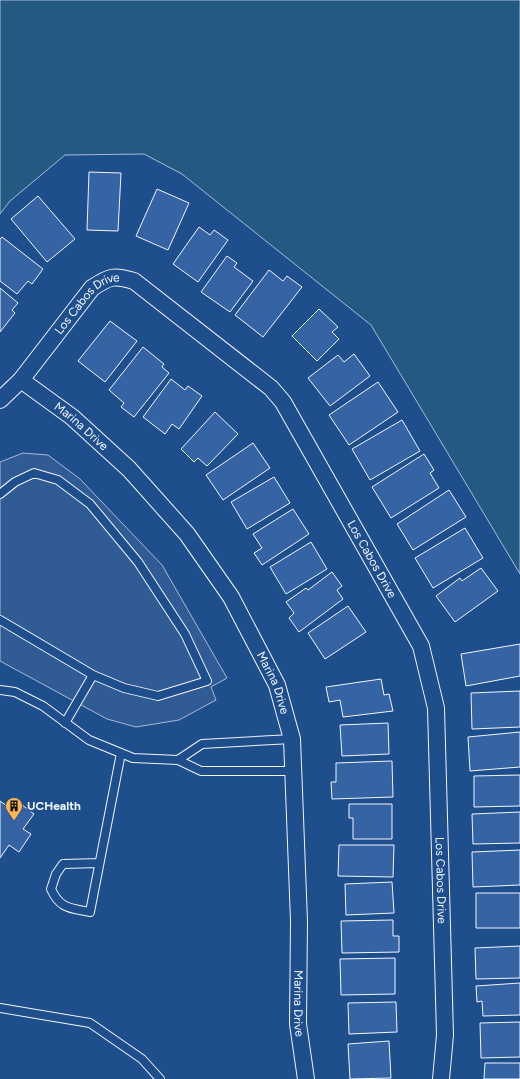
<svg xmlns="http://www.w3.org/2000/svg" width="520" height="1079" font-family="Figtree,sans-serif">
	<rect width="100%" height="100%" fill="#1f4e8c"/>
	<path fill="#245a82" stroke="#a8bbd7" d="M0,0h520v574l-149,-249 -189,-151 -38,-20 -79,1 -55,46 -10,13z"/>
	<path fill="#305b95" stroke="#a8bbd7" d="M23,453l25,2 32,24 82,86 65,113 -16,9 5,13 -37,20 -43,7 -29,-8 -107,-58v-199z"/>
	<path fill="#3563a3" stroke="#f2f6ff" d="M89,172l32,1 -3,58 -31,-1z
		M157,189l32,14 -21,47 -32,-14z
		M38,196l37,43 -28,23 -36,-43z
		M199,227l11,8 4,-5 14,10 -30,42 -25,-18z
		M2,237l41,32 -11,15 -4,-3 -11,13 -17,-13v-42z
		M227,256l10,7 -3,4 19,14 -23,31 -29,-20z
		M269,270l14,11 4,-5 15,11 -39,50 -28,-22z
		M0,288l18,15 -6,7 3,3 -15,19z
		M319,309l19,18 -6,5 7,7 -22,22 -25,-25z
		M110,321l27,20 -32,41 -27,-21z
		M143,347l21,17 -2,3 7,6 -35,44 -13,-10 3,-4 -15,-13z
		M354,354l16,22 -40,30 -22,-28 30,-23 6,7z
		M171,379l14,11 3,-4 14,10 -23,33 -7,-5 -7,10 -22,-17z
		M378,382l20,30 -49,33 -20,-30z
		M215,412l23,22 -31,32 -9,-8 -4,4 -13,-13z
		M402,420l18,31 -50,29 -18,-31z
		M253,443l17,25 -47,32 -17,-25z
		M424,454l10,16 -4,3 9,15 -48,30 -19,-31z
		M274,477l16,26 -43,26 -16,-27z
		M449,490l17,27 -53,33 -16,-26z
		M293,509l16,25 -47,31 -8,-12 8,-5 -9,-14z
		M465,528l18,30 -50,30 -18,-30z
		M311,542l16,27 -41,25 -16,-27z
		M481,568l17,23 -43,31 -19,-26 24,-18 2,3z
		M332,572l10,14 -5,4 6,9 -44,33 -10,-14 5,-5 -8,-11 20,-14 2,2z
		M348,606l18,26 -41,27 -17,-26z
		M520,644v32l-54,10 -5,-32z
		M381,679l3,16 5,-1 4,17 -50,6 -3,-17 -11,2 -3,-15z
		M520,691v36l-48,2 -1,-36z
		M388,723l1,31 -47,2 -2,-31z
		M520,732v35l-50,4 -2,-34z
		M392,761l1,36 -61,2 -1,-17h5v-19z
		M520,775v31l-46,1v-31z
		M13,798l21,16 -11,15 8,5 -12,18 -10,-7 -9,13v-57l7,5z
		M349,804h43v35h-39v-21h-4z
		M520,812v31l-47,1 -1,-30z
		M339,845h55l-1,32 -55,-1z
		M520,850v35l-47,2 -1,-35z
		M392,882l2,31 -48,2 -1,-31z
		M476,893h44v35h-44z
		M393,920v16h6v16l-57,1 -1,-32z
		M520,946v32l-44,1 -1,-31z
		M395,958v36l-54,1 -1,-36z
		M520,983v32l-37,1 -1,-15 -5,1 -1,-16z
		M396,1002l1,30 -48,2 -1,-31z
		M520,1022v35l-39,1 -1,-35z
		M389,1041l2,37 -41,1 -2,-35z
		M485,1063h35v16h-36z"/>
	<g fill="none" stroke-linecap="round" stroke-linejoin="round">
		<defs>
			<path id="service" d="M0,494l15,-12 19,-9 24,7 32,24 48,58 47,72 22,47 -49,15 -34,-8 -31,-13 -28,48
				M0,620l93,55
				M0,690l15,2 28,14 46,34 44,18 45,2
				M292,739l-90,5 -24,16 23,11h92
				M99,863l-36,1 -7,10 -5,15c9,20 19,19 39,23l31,-159
				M0,1008l90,15 52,36 18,20"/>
			<g id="minor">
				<path id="s1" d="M21,380l51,37 57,52 58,65 44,63 46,88 15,54 7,182 -1,103 8,55"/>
				<path id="s2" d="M0,400l21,-20 71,-92c18,-12 22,-13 42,-7l137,107 12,14 138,244 15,62 9,327 -4,44"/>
			</g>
		</defs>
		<use href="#service" stroke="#f2f6ff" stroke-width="10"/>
		<use href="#minor" stroke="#f2f6ff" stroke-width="18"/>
		<use href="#service" stroke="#1f4e8c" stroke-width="8"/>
		<use href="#minor" stroke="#1f4e8c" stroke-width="16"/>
	</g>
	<defs>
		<symbol id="building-pin" viewBox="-11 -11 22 30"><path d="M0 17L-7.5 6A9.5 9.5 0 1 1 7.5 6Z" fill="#ffb74d" stroke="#1f4e8c"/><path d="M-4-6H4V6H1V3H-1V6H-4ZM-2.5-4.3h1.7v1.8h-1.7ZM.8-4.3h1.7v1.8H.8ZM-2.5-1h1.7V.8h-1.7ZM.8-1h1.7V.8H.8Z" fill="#111"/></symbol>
	</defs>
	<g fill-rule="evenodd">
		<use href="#building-pin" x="4" y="796" width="20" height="27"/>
	</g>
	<g text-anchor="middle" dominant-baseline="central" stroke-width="3" stroke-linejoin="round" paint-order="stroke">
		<g font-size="12" fill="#f2f6ff" stroke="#1f4e8c">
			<text stroke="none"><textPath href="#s2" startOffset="132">Los Cabos Drive</textPath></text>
			<text stroke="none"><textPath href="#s1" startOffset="76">Marina Drive</textPath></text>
			<text stroke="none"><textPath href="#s2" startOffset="563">Los Cabos Drive</textPath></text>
			<text stroke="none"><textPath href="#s1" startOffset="400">Marina Drive</textPath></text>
			<text stroke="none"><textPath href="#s2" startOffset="899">Los Cabos Drive</textPath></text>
			<text stroke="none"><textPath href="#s1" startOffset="724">Marina Drive</textPath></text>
		</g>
		<g font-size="12" font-weight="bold" fill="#f2f6ff" stroke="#1f4e8c" text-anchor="start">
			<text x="27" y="806">UCHealth</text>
		</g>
	</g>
</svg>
